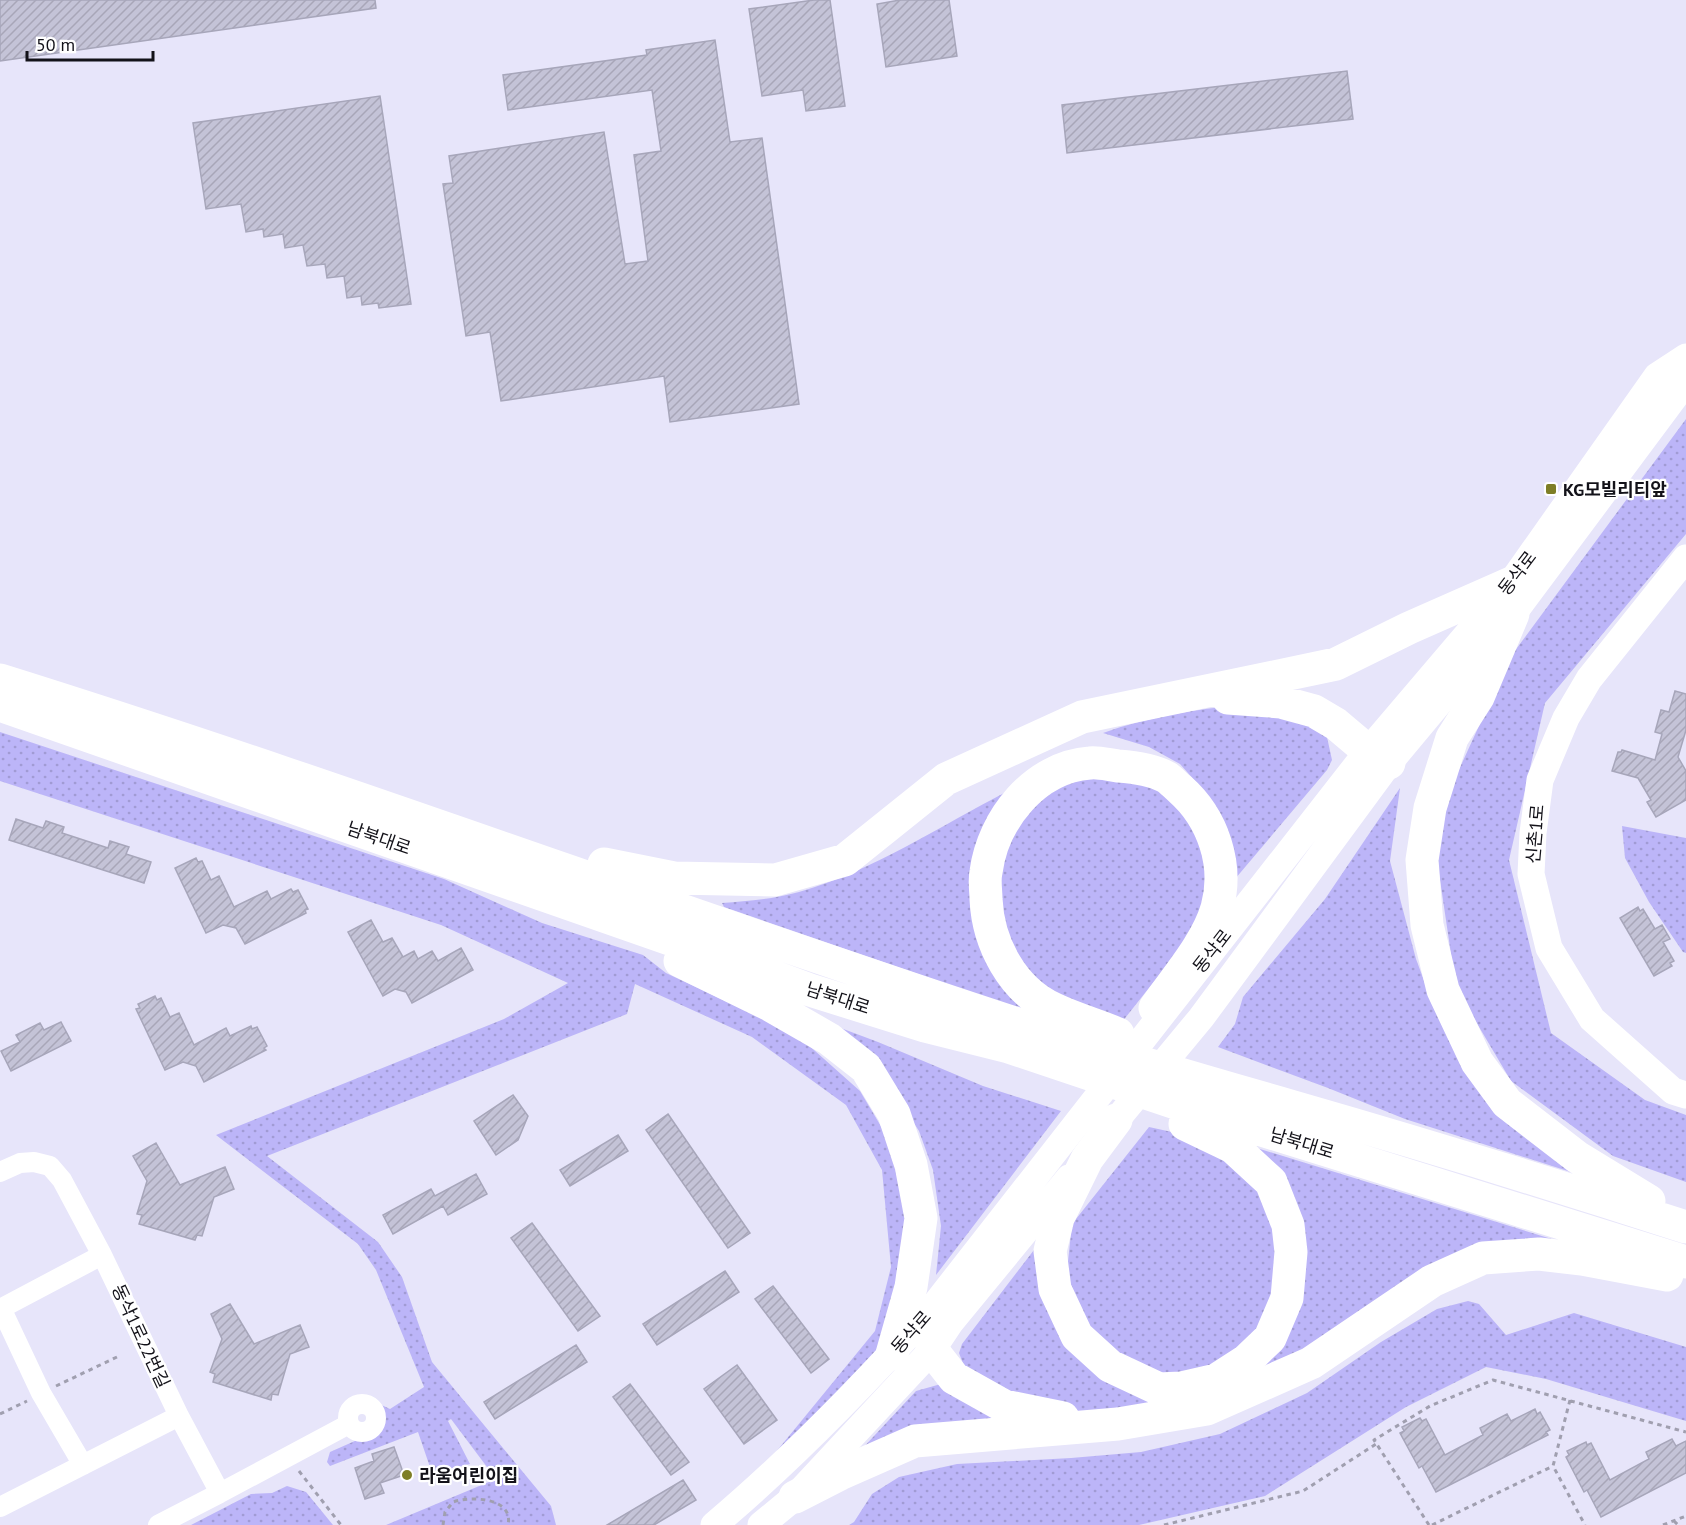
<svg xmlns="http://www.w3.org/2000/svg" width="1686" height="1525" font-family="'PT Sans','Noto Sans KR',sans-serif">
	<defs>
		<pattern id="grass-dots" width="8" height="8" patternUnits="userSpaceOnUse" patternTransform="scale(1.5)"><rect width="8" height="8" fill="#bcb5f8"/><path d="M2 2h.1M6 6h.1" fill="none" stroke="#a19bd4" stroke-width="1.8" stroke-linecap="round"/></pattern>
		<pattern id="building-hatch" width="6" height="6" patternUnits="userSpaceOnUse" patternTransform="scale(1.5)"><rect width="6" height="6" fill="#c4c3d7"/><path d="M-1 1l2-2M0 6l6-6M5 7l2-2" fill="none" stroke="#a8a6b8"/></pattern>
	</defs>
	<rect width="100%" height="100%" fill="#e7e5fa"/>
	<path fill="url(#grass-dots)" d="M1686,419v115l-141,169 -36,157 42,173 94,67 41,15v67l-73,-26 -102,-75 -55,-93 -21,-142 22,-72 54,-118z
		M1243,705l82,23 7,32 -5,10 -103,122 -11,-86 -18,-25 -15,-17 -31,-17 -46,-14c45,-16 92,-24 140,-28z
		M0,732l444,147 98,44 101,32 23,18 87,41 52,28 55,49 41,69 8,82 -30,108 -108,108 104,-127 16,-64 -9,-97 -36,-65 -94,-68 -117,-53 -8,30 -360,142 111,86 24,35 30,85 119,144 5,19h-170l110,-46 -45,-60 -3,2 22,43 -38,9 -14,-41 -88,34 -3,-4 3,-10 43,-19c7,-13 7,-19 0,-32l17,8 34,-22 -48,-117 -18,-26 -142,-109 288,-116 64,-36 -127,-58 -441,-144z
		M1138,775l47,29 27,68 -14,54 -76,96 -67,-24 -40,-42 -22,-59 14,-70 60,-49z
		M1400,788l-10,73 26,98 16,43 142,171 -169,-54 -77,-31 -110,-41 17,-23 8,-27 82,-98z
		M1008,791l-27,55 47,166 -304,-105 -2,-4c26,-2 52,-4 77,-11 74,-21 141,-66 209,-101z
		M1622,826l64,12v115l-3,-1 -34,-50 -24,-44z
		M822,1021l56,21 105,44 78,25 -125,164 5,-49 -8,-56 -14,-39 -22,-34z
		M1149,1127l50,11 50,38 19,29 14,77 -17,46 -43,41 -70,8 -64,-41 -22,-56 6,-56z
		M1244,1144l327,101 -38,-2 -59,7 -57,23 -55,44 -50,32 -28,15 -67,31 -63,12 -87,6 -50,-11 -38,-19 -15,-17 -5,-13 3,-9 88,-115 -3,45 7,32 8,18 17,26 19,20 21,16 38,11 34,-2 36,-11 48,-35 23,-53 2,-62 -5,-29 -20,-32z
		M1468,1301l11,3 27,31 68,-22 112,34v74l-140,-42 -60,-12 -80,40 -141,89 -126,29h-290l5,-3 18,-28 27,-17 58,-13 114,-6 70,-6 79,-18 87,-41 74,-51 56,-33z
		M941,1384l78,37 -159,30 56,-60z
		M287,1486l19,6 27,33h-142l60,-31 21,-1z"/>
	<path fill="url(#building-hatch)" stroke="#a7a6ba" stroke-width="1.5" d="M0,0h375l1,8 -376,53z
		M814,0h16l15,106 -39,5 -3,-21 -41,6 -13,-87z
		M900,0h49l8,56 -71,11 -9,-63z
		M715,40l15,102 32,-4 37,266 -129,18 -6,-46 -163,25 -11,-69 -24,4 -23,-152 10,-1 -4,-27 155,-24 21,132 23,-3 -14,-106 27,-4 -9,-61 -144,20 -5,-35 144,-20 -1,-5z
		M1347,71l6,48 -286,34 -5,-48z
		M380,96l31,208 -32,4 -1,-5 -16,2 -1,-9 -14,2 -3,-22 -17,2 -2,-14 -18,2 -4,-21 -18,3 -2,-14 -19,3 -1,-8 -17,3 -5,-28 -35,5 -13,-86z
		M1675,691l11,3v36l-8,27 8,14v29l-30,17 -9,-15 4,-2 -13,-22 -26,-7 6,-19h3l1,-2 33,10 7,-26 -7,-2 6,-22 8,2z
		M16,819l27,9 3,-7 18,6 -2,6 46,15 2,-7 19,6 -3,7 25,8 -7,21 -135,-43z
		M196,858l2,4 4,-1 9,19 8,-4 15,31 33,-16 4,8 20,-10 2,3 5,-2 10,19 -3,1 1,3 -61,31 -9,-16 -13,-3 -17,8 -31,-65z
		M1638,907l2,4 3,-2 12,20 7,-4 8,14 -7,3 11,19 -4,2 2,3 -18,10 -34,-58z
		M371,920l12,22 9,-4 11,19 11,-6 4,8 14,-8 6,10 23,-13 12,22 -61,33 -6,-11 -11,-3 -12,7 -35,-64z
		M155,996l2,4 4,-2 9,19 9,-4 15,32 32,-17 4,8 21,-10 1,3 5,-2 10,19 -3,2 2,2 -62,32 -8,-16 -13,-4 -18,8 -29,-61 4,-1 -2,-4z
		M61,1022l10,19 -60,30 -10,-20 19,-9 -4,-7 24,-12 4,7z
		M513,1095l15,21 -10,24 -22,15 -22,-34z
		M668,1114l82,119 -22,15 -82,-118z
		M618,1135l10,16 -58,35 -10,-16z
		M156,1143l24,42 45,-18 9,22 -20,8 -12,39 -5,-1 -2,5 -56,-16 3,-9 -5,-1 10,-33 -14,-25z
		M476,1174l11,20 -39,21 -5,-9 -50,28 -10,-19 48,-26 4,7z
		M532,1223l68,93 -22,15 -67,-93z
		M725,1271l14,21 -82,53 -14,-21z
		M773,1286l56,73 -18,14 -56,-74z
		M230,1304l24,40 46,-19 9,22 -19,7 -12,41 -6,-1 -1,6 -58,-18 2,-8 -5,-2 12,-33 -11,-25z
		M576,1345l11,17 -92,57 -11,-17z
		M737,1365l40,55 -33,24 -40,-55z
		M630,1384l59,78 -18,13 -58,-78z
		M1535,1409l2,5 3,-2 10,18 -4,2 2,3 -112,57 -14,-26 -3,2 -19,-35 4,-2 -2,-4 18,-9 2,3 4,-2 19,36 38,-20 -3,-7 27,-14 4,7z
		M1672,1439l4,7 10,-5v32l-85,44 -14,-27 -3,2 -18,-35 3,-2 -2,-4 19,-9 1,3 4,-2 19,37 39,-21 -3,-7z
		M394,1447l10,28 -24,8 4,10 -19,6 -10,-31 19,-7 -2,-7z
		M683,1480l13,20 -42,25h-47z"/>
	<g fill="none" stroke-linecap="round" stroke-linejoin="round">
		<path stroke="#a09faf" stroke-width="3" stroke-dasharray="4.5 4.5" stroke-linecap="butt" d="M56,1386l61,-29
			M1570,1400l-17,66 32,59
			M0,1414l27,-13
			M299,1471l42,54
			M1674,1521l4,4
			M443,1525l2,-13 8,-10c17,-6 61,-5 55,23
			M1164,1525l139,-34 73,-47
			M1429,1525l-55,-85 56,-34 63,-26 193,52
			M1432,1525l121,-59
			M1663,1525l23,-9"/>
		<path stroke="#fff" stroke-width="20" d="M0,1172l20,-9 14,-1 16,4 12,14 40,75 77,161 41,77 -62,32
			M1,1308l40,85 42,72
			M0,1309l102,-54
			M348 1418a14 14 0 1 1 28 0a14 14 0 1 1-28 0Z
			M220,1493l129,-69
			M0,1507l179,-91"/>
		<path stroke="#fff" stroke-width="27" d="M1686,558l-97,121 -23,39 -26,62 -7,53 -2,41 18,74 43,71 81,72 13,4
			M1104,1135l97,-117 188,-255 124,-149 169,-227 4,-10
			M714,1525c77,-65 149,-139 216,-214l438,-560 143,-168 146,-207 29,-19
			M761,1525l34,-28 137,-147 18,-27 119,-145"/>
		<path stroke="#fff" stroke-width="33" d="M1513,614l-35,83 -26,41 -22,70 -8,52 5,65 16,65 34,72 30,41 70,54 72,44
			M0,680c346,108 685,236 1030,348 87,28 176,54 264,79 132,38 262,78 392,120
			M1228,698l53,4 33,9 22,13 32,27 21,12
			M0,705l701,245 109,40 115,36 84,21 179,60 498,155
			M604,864l70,14 101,2 70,-20 101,-81 136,-62 254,-53 73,-36 102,-45
			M680,961l90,44 59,34 37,29 28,46 17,51 10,53 -10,69 -19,67
			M1118,1034c-21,-9 -43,-15 -64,-25 -42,-19 -66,-66 -68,-110 0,-9 -2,-18 0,-27 7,-53 49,-105 104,-109 9,-1 19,2 28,3 14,1 35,4 48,11 5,3 9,8 14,12 33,29 49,76 37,119 -10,35 -41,70 -62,100
			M1116,1120l-29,39 -29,59 -8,33 5,38 22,47 33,30 49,23 22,-1 35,-8 31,-20 23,-22 17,-40 4,-46 -3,-27 -17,-43 -38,-35 -48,-23
			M930,1311l2,39 22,28 50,28 59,12
			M795,1497l45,-23 75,-33 203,-17 89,-15 104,-46 121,-82 51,-23 56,-4 43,5 85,16"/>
	</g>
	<g fill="#7e7e26" stroke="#fff" stroke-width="2">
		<rect x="1545" y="483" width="12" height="12" rx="3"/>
		<circle cx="407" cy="1475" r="6"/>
	</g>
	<g text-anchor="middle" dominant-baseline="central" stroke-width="4.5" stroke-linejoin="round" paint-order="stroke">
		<g font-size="18" font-weight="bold" fill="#131219" stroke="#fff" text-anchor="start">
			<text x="1563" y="489">KG모빌리티앞</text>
			<text x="419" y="1475">라움어린이집</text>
		</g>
		<g font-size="18" fill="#131219" stroke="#fff">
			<text transform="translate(1517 573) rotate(-53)">동삭로</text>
			<text transform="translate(1535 834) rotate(-85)">신촌1로</text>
			<text transform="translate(379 838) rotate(19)">남북대로</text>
			<text transform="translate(1212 951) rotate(-52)">동삭로</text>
			<text transform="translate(838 998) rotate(18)">남북대로</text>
			<text transform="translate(1302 1143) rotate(17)">남북대로</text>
			<text transform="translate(911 1332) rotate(-49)">동삭로</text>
			<text transform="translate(141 1336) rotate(65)">동삭1로22번길</text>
		</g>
	</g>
	<path d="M27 51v9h126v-9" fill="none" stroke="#131219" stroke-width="3"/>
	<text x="36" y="51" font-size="18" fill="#131219" stroke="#ffffff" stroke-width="4.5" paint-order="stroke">50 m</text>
</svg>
